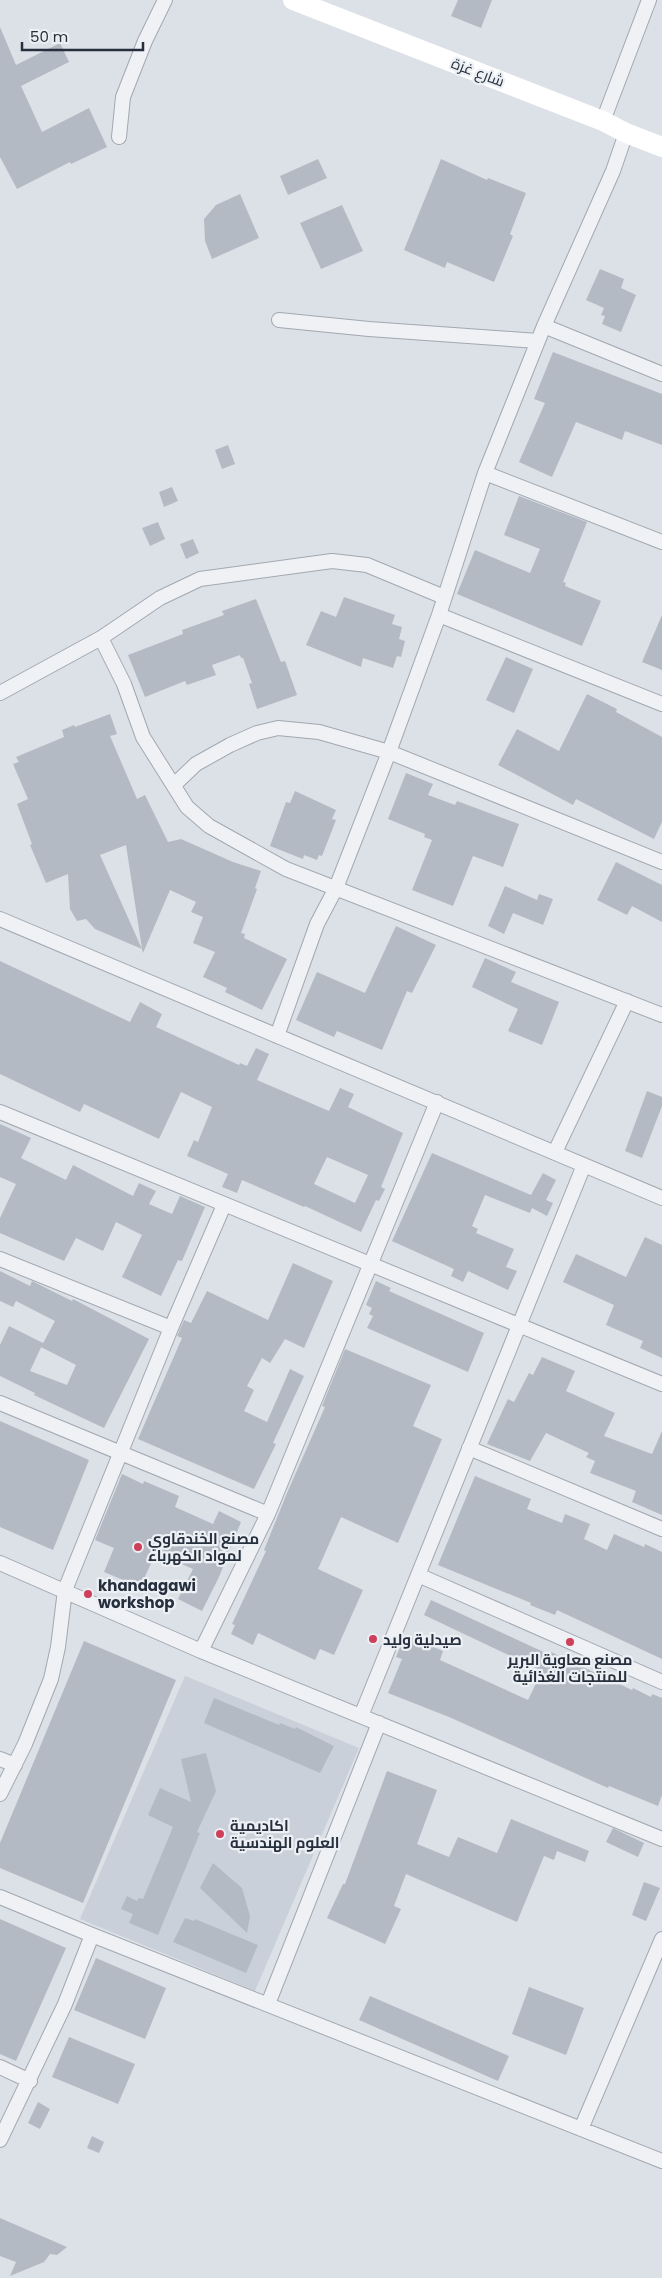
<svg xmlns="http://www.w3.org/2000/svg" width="662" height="2278" font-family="Poppins,Cairo,sans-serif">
	<rect width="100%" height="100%" fill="#dce1e7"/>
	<path fill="#cad0d9" d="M183,1675l176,73 -104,243 -175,-72 105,-243z"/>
	<path fill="#b4bac3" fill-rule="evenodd" d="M458,0h34l-11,28 -30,-12z
		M0,27l16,38 44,-22 9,19 -48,24 21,46 47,-24 18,39 -36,17 -1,-2 -53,27 -17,-32z
		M318,159l9,19 -39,17 -8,-19z
		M441,159l46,21 1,-2 38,15 -16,41 3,2 -19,46 -47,-20 -2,6 -41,-18z
		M240,194l19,44 -47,21 -7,-18 -1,-22 12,-14z
		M342,205l21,46 -42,18 -21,-46z
		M600,269l24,10 -3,9 15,7 -15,37 -19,-8 3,-8 -4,-1 3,-7 -18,-8z
		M553,352l109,42v51l-37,-14 -3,9 -46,-18 -24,55 -33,-15 26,-59 -11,-4z
		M228,445l7,19 -13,5 -7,-19z
		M172,487l6,14 -14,6 -5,-15z
		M519,496l68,26 -24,60 3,1 -1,3 36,15 -19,45 -125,-52 18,-44 55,23 10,-24 -36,-14z
		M158,522l7,17 -15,7 -8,-18z
		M193,539l6,14 -13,6 -6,-15z
		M344,597l51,18 -3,9 10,3 -3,12 6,2 -4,16 -4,-1 -4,12 -30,-10 -2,9 -55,-22 15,-34 15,6z
		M256,599l25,63 4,-1 12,34 -40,14 -8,-25 3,-1 -9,-25h-2l-1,-3 -28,10 4,10 -29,10 -2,-4 -40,16 -17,-42 55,-21 -1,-4 42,-15 -2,-4z
		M662,615v55l-20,-8z
		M506,657l27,12 -19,44 -28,-13z
		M587,694l30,15 -1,3 46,25v85l-8,17 -78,-40 -3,6 -75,-40 19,-36 42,22z
		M110,714l7,20 -7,2 27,63 8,-4 23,47 13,-3 52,23 28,9 -6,17 2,1 -16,44 4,1 -1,4 43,21 -25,51 -37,-18 2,-4 -24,-11 12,-25 -22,-9 10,-26 -12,-5 5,-10 -26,-12 -27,63 -1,-4 -47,-20 -9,-10 -9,2 -7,-12 -2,-35 -22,9 -16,-38 2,-1 -15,-40 11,-5 -15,-35 6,-2 -3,-5 48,-20 -2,-7 12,-5 1,2zM126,845l16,104 -42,-94z
		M406,773l27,11 -5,11 27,10 2,-4 62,23 -16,43 -30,-11 -20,50 -41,-16 20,-50 -8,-3 1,-3 -37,-15z
		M295,791l41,19 -4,9 4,1 -14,36 -3,-1 -2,5 -13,-5 -1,4 -33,-13 16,-44 4,1z
		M616,862l46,23v37l-30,-16 -5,9 -30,-15z
		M505,886l32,14 2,-6 14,5 -10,26 -30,-12 -9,21 -16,-8z
		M396,926l40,19 -24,48 -5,-2 -25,59 -45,-19 -3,6 -38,-17 21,-48 48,21z
		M485,958l31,14 -5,10 48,20 -17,43 -34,-14 10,-22 -46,-22z
		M0,961l130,61 10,-20 22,12 -6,13 83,38 1,-2 7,3 9,-18 13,6 -12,26 72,31 11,-23 14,6 -6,13 55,26 -22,54 4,2 -6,12 -3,-1 -15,32 -56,-26 -1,1 -62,-27 -5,13 -15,-6 6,-13 -41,-18 7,-16 4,2 14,-35 -31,-15 -22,47 -75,-35 -4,8 -80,-38zM327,1157l41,18 -13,28 -41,-19z
		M647,1091l15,6v9l-20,52 -17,-7z
		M0,1124l31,14 -10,20 45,22 7,-15 60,31 6,-13 17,8 -7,13 23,10 8,-18 25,11 -23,54 -4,-1 -17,36 -39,-19 20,-42 -26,-13 -13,29 -27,-13 -12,23 -64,-28v-15l16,-34 -16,-7z
		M432,1153l99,42 12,-22 13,7 -10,20 7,3 -6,13 -15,-8 -2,5 -45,-18 -13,31 6,3 -2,4 38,16 -8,18 11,4 -9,19 -40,-19 -5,11 -12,-6 3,-7 -62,-28z
		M645,1237l17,8v113l-22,-10 3,-7 -37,-16 8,-20 -51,-23 13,-28 50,23z
		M293,1263l40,18 -29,67 -19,-9 -15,24 -8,-5 -15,28 7,4 -10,21 23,11 23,-53 14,7 -31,67 3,1 -22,45 -116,-50 44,-101 -5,-2 7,-16 7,3 16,-32 61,29z
		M0,1271l30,15 2,-5 40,20 1,-2 76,40 -45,89 -70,-33 1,-2 -35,-17v-31l9,-19 34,17 -13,28 37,14 9,-20 -35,-18 14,-26 -39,-20 -3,6 -13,-6z
		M376,1281l15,7 -2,3 95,42 -16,39 -101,-44 6,-12 -4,-2 3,-6 -6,-3z
		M345,1349l86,36 -18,41 29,13 -44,104 -57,-26 -23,52 45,21 -29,65 -14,-6 -5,11 -57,-27 -5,12 -22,-11 4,-9 -3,-1 34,-73 -2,-1 23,-57 38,-86 -3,-1z
		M542,1357l33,14 -9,20 49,22 -11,23 48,18 10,-23v84l-30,-13 4,-11 -46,-18 5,-12 -9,-4 3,-4 -43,-20 -16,28 -43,-17 21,-45 6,3 15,-29 4,2z
		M0,1421l89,39 -36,90 -53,-23z
		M122,1474l21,10 1,-3 35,15 -4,11 38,17 6,-13 22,11 -22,55 -17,34 -24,-12 15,-30 -37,-16 -16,34 -36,-15 10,-24 -19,-8z
		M475,1476l56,23 -4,10 35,14 3,-9 25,10 -6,15 23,11 7,-16 30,13 1,-3 17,8v107l-105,-49 -2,5 -25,-10 1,-2 -93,-38z
		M431,1600l119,55 1,-3 81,38 1,-2 18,9 1,-3 10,4v97l-4,11 -49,-20 -1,2 -159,-71 -61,-24 14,-34 -6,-2 9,-22 38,16 -3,9 88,40 14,-29 -118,-56z
		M84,1641l92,39 -93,223 -83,-35v-25z
		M214,1698l65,27 1,-2 15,6 1,-2 38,19 -14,27 -116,-50z
		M206,1753l10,38 -19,41 3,1 -42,102 -29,-12 4,-9 -12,-5 6,-13 10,5 2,-3 4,1 30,-72 -25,-12 12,-27 31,14 -10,-43z
		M387,1771l50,19 -20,54 32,13 9,-20 39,16 14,-34 78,32 -4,11 -28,-11 -3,9 -10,-4 -27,66 -111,-48 -12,32 7,3 -16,35 -58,-26 16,-34h2z
		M613,1828l31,15 -6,14 -32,-15z
		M213,1863l29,25 8,28 -3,17 -47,-45z
		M644,1882l16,6 -14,33 -14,-6z
		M185,1918l9,3 1,-2 63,26 -12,28 -73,-31z
		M0,1919l66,29 -50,113 -16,-7z
		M96,1958l70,30 -21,51 -71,-29z
		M529,1987l55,21 -18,47 -54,-21z
		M370,1996l139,60 -11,25 -139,-61z
		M69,2037l66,27 -17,40 -66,-27z
		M38,2102l12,7 -10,20 -12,-6z
		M92,2136l12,6 -5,11 -12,-5z
		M0,2218l67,29 -10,8 -7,-1 -6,8 -34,14 6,-14 -16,-6z"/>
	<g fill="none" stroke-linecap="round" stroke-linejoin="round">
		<defs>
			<path id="minor" d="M603,121l46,-121
				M119,137l4,-40 22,-56 20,-41
				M279,320l90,9 169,12
				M544,326l118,48
				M485,473l177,69
				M439,615l223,89
				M101,638l23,46 19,53 44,70 22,19 77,43 376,146
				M0,693l101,-55 59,-40 40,-19 132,-18 35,4 77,32
				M174,785l22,-21 34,-19 27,-12 21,-5 41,4 70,20 273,110
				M0,919l662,279
				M277,1036l40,-112 19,-36 53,-136 50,-137 46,-142 59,-147 69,-155 13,-38
				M0,1112l662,272
				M555,1152l72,-151
				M0,1259l171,69
				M0,1403l268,111
				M469,1448l193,81
				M0,1563l201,88 461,188
				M418,1575l244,107
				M201,1651l67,-137 169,-412
				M361,1716l223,-551
				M0,1759l15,6
				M0,1794l25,-50 26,-65 7,-32 7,-57 106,-262 53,-123
				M0,1897l92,38 570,226
				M268,2004l111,-281
				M0,2067l30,14
				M581,2129l81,-190
				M0,2140l65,-136 27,-69"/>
		</defs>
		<use href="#minor" stroke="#a2a8b1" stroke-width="16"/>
		<use href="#minor" stroke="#eff1f5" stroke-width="14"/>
		<path stroke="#fff" stroke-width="20" d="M293,0l310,121 23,12 36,14"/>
	</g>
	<g fill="#ce3f59" stroke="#ecf0f4" stroke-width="2">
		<circle cx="138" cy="1547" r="5"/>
		<circle cx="88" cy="1594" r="5"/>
		<circle cx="373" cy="1639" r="5"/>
		<circle cx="570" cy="1642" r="5"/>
		<circle cx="220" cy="1834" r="5"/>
	</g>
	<g text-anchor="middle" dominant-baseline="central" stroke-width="4.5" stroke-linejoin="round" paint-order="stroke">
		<g font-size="15" fill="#262f3d" stroke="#ecf0f4">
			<text transform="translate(478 72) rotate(21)">شارع غزة</text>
		</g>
		<g font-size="15" font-weight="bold" fill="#262f3d" stroke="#ecf0f4" text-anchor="start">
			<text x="148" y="1538">مصنع الخندقاوي<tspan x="148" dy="17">لمواد الكهرباء</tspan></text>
			<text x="98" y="1585">khandagawi<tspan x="98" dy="17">workshop</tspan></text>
			<text x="383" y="1639">صيدلية وليد</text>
			<text x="570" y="1659" text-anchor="middle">مصنع معاوية البرير<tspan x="570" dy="17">للمنتجات الغذائية</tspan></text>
			<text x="230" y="1825">اكاديمية<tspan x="230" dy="17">العلوم الهندسية</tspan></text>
		</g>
	</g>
	<path d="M22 42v8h121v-8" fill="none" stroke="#262f3d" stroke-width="2.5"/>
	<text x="30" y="42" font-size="15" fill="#262f3d" stroke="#ecf0f4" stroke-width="4" paint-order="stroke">50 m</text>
</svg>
